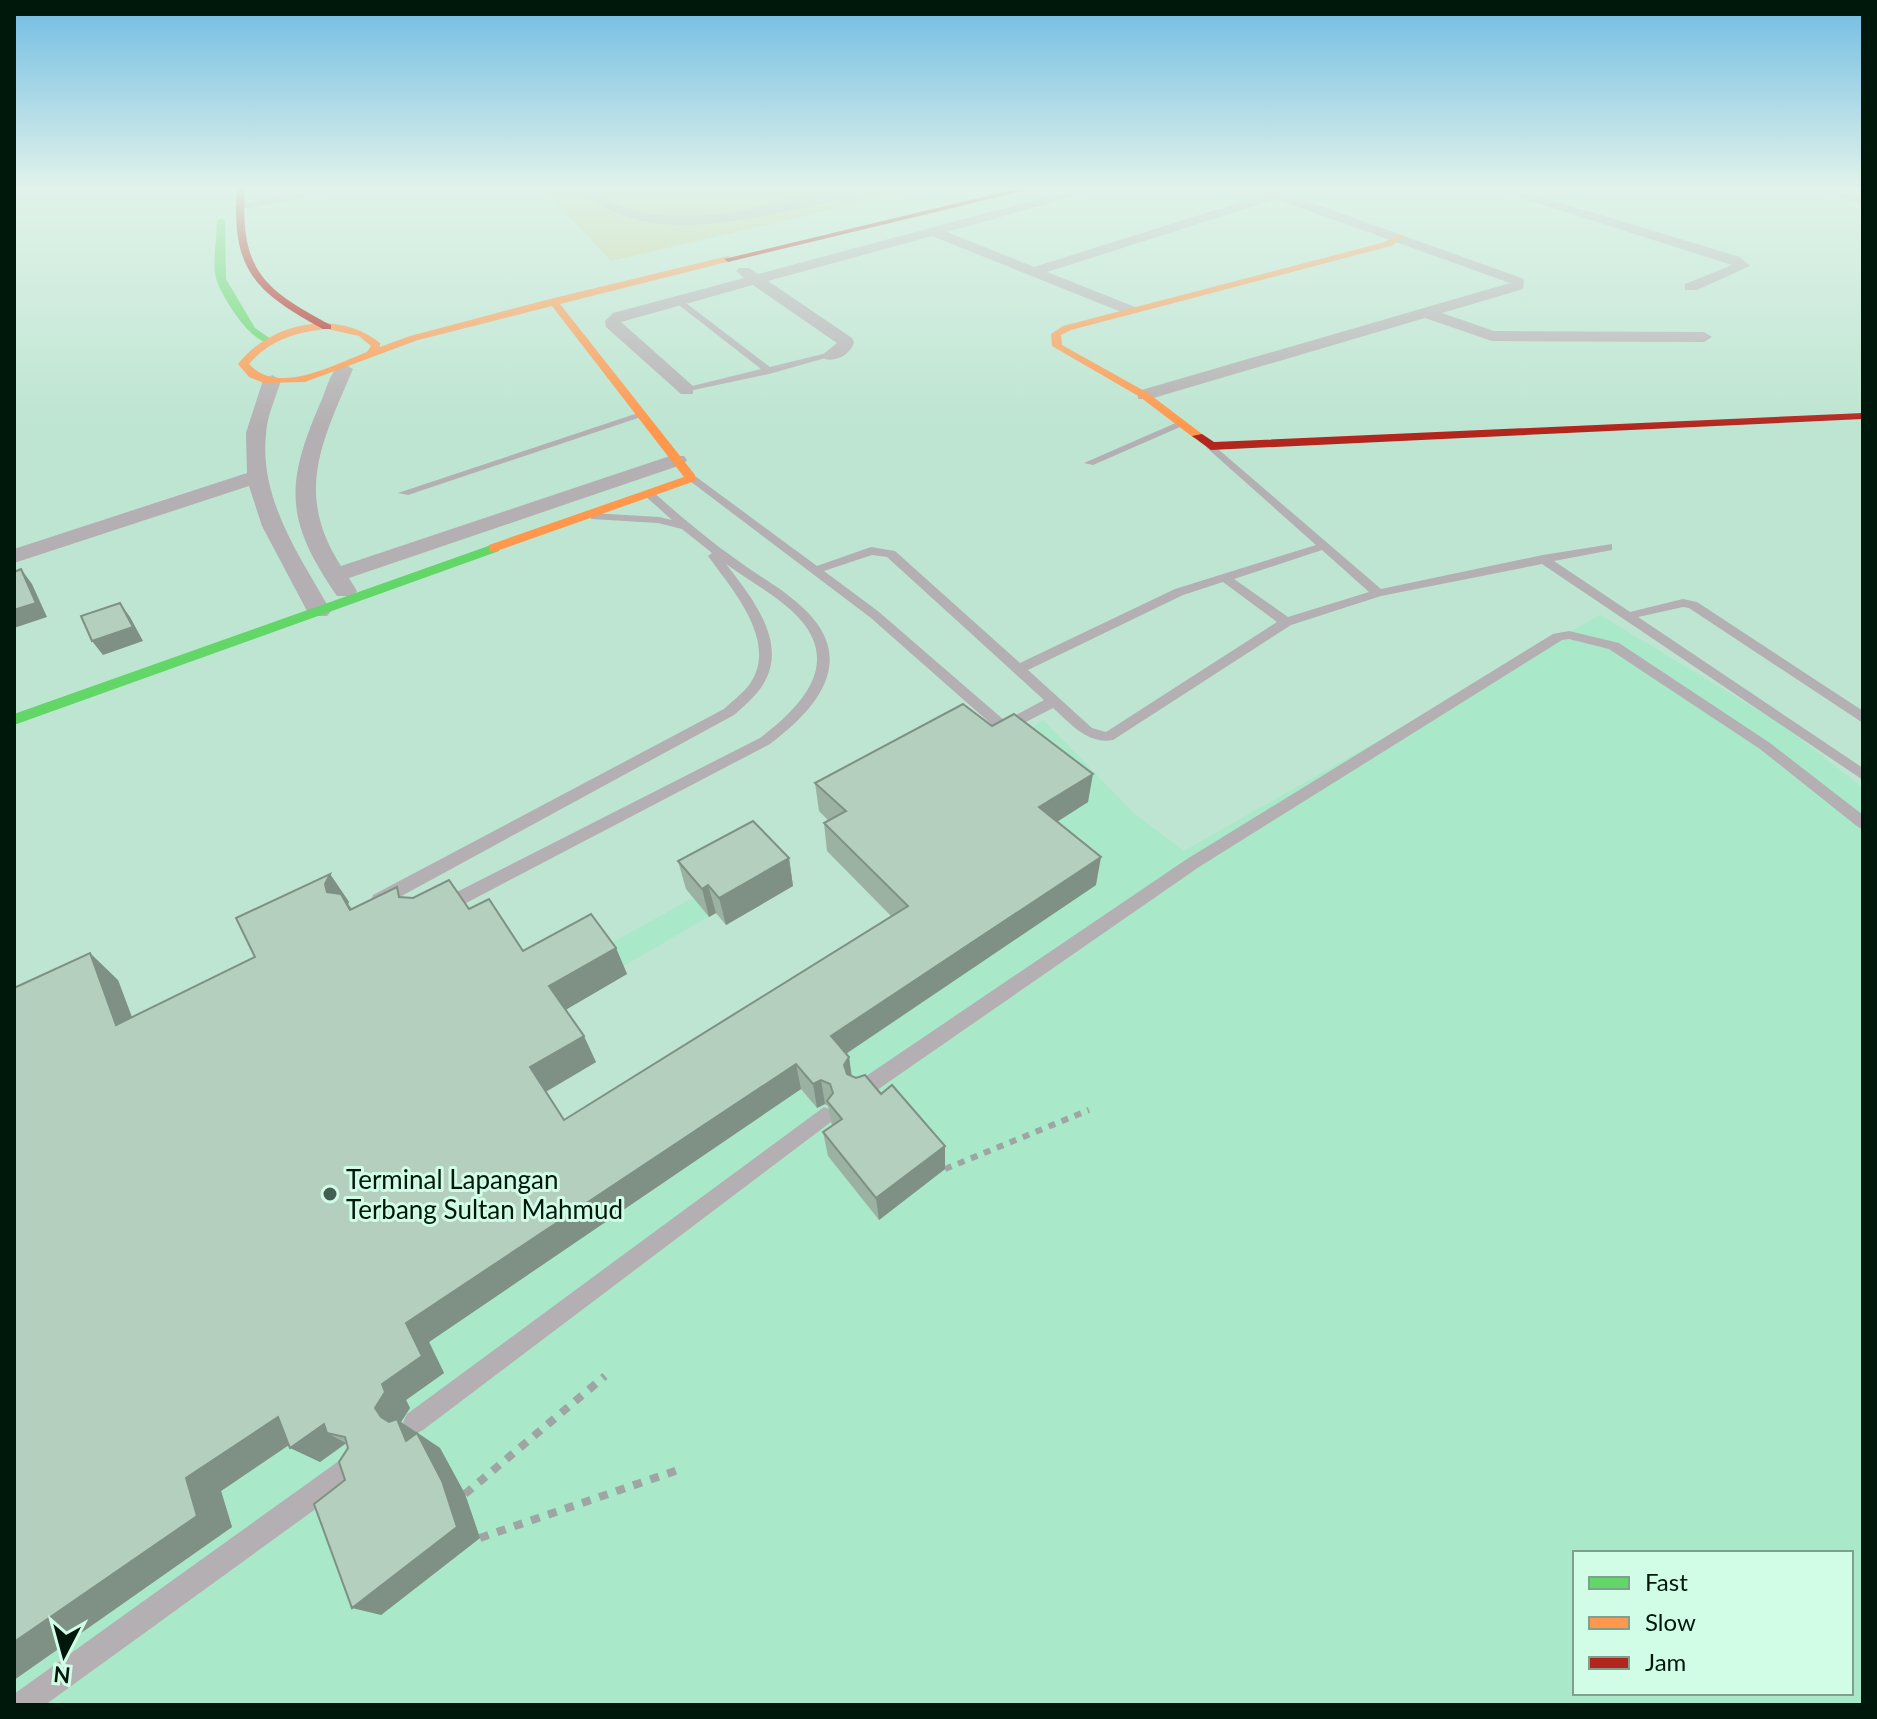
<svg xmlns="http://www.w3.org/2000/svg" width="1877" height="1719" font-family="Lato,sans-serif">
	<rect width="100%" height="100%" fill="#bde5d1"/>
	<path fill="#a9e8c9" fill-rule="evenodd" d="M1600,615l184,111 79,62v917h-1849v-676l104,-49 26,70 205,-148 20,35 168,40 69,-31 87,-48 -7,-9 72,-40 35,37 -67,39 -11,-12 -93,54 5,7 -65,38 34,50 -51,30 32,52 331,-211 -81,-82 20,-12 -28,-28 193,-68 31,-23 93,95 48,36zM1575,1553h276v140h-276z"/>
	<path fill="#c6d197" d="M542,187h388l-319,74z"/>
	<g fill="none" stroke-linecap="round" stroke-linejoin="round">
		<path stroke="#9fa5a2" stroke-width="6" stroke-dasharray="7 7" stroke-linecap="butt" d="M945,1169l144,-59"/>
		<path stroke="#9fa5a2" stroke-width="8" stroke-dasharray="9 9" stroke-linecap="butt" d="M465,1494l140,-118
			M480,1538l201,-69"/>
		<path fill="#b4afb2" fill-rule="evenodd" d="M1856,187h7v3l-6,-2z
			M678,297l92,70 61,-15 5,3 -67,19 -85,18v-4l77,-19 -86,-67v-4z
			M638,413l9,2 -239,80 -10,-2z
			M1178,422l9,2 -94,41 -9,-2z
			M1211,443l170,146 162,-34 69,-11v6l-58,11 76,51 53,-13 14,3 166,109v12l-174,-115 -6,-1 -45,10 225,151v12l-321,-216 -161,32 -90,29 -178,115c-25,5 -43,-17 -60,-32l-49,25 -5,-2 -128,-113 -185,-140 9,-2 122,90 54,-19 24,4 125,112 155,-74 141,-44 -109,-97 -1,-2zM1322,550l47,42 -81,25 -54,-38zM872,555l15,2 157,143 -39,21 -126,-109 -55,-41zM1223,582l54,40 -171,110 -14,-4 -64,-58 155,-75z
			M644,491h8c27,24 55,48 85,69 21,16 45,28 64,46 58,52 18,101 -31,138l-321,168h-12l-2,-5 2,-5 323,-164c44,-33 85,-78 32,-127 -20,-18 -44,-31 -66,-47 23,30 59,73 41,113 -7,16 -21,27 -33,38l-349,190h-12l-2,-5 2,-5 351,-186c9,-9 21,-17 27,-27 27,-42 -20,-94 -43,-126l4,-3 -30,-24 -24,-6 -66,-4 -6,-3 6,-3 67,4 13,3 -28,-25z
			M1569,631l50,12 151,100 93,72v14l-5,-2 -98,-78 -151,-100 -40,-10 -7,1 -363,227 -332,230 -7,3 -7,-3 -3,-6 3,-6 334,-226 366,-225z
			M824,1107l7,3 3,6 -3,6 -408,308 -8,4 -8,-4 -4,-8 4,-8z
			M359,1450l9,3 3,9 -3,9 -323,234h-31v-11l336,-241z"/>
		<path fill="#b4afb2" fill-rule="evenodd" d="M329,187h33l-124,23 -7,-4z
			M578,187c18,0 22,9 38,17 19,9 45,12 66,12 67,1 130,-29 195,-29 -15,10 -40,12 -58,17 -74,17 -181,44 -241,-17z
			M1084,187h22l-159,45 87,35 229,-72 -15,-8h20l256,92 -1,10 -81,24 52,18 210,1 8,5 -8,5 -212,-1 -67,-23 -275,81h-12v-8l372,-108 -234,-84 -229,73 88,35 2,3 -8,5 -197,-79 -164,45 84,57 2,4c-3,12 -17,20 -29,17l-3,-4 15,-12 -84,-58 -132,37 72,64v8h-12l-75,-67 -1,-6 8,-8 131,-35 -8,-7 3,-3h10l9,6z
			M1487,187h21l232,70 10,9 -53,24h-12v-6l47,-19z
			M1799,187h25l39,9v8z
			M344,364l9,5c-31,73 -59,124 -12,197l329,-110h14l3,4 -3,4 -335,114 8,13 -4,5h-16c-53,-77 -52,-112 -15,-197 5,-11 9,-32 22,-35z
			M272,375l9,5c-5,18 -14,35 -15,54 -7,65 34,123 65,177l-4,5h-16l-4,-5 -45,-85 -13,-40 -235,77v-14l233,-76 -1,-40 17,-53z"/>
		<path fill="#63d668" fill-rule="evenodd" d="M221,218l4,3 1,58 29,49 16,11v4c-20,1 -50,-47 -55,-65 -4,-17 1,-40 1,-57z
			M494,544l5,1v6l-485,174v-11z"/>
		<path fill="#ff974d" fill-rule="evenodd" d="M1398,234l7,2 -14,10 -320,84 -10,5 1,10 86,48 54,41v4h-8l-54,-41 -88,-51 -1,-12 12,-8 322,-84z
			M728,256l3,5 -171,43 135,171v6l-201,71 -5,-1v-6l195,-68 -132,-171 -134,34 -113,42 -41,1 -15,-6 -11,-13c33,-42 99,-56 142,-21v4l30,-11 140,-37zM327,329l32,7 12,10 -4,6c-34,13 -89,44 -118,12 21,-24 47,-32 78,-35z"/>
		<path fill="#b3261e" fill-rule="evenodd" d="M237,187h8c-5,82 16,101 86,138v4h-8c-69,-38 -92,-59 -86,-142z
			M1024,187h16l-312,75 -4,-3z
			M1863,413v6l-652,31 -19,-14 10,-2 12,8z"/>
	</g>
	<path fill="#9bb2a3" d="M815,783l273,19 -31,20 39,63 -250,169 3,3 3,19 29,18 64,52v23l-66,51 -51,-64 -5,-24 9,-6 -4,-20 -3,-2 -8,4 -16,-19 -372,253 15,31 -38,27 4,8 -9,14 39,26 25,46 15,44 -99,77 -36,-135 3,-32 -1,-5 -27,19 -31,-17 -68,46 11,36 -218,153v-692l104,-8 14,37 123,-60 75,-83 19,28 -1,2 4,5 52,-12 65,12 54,42 93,-3 11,26 -62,36 31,52 -50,30 18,28 327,-204 -64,-65 -3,-28 5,-2 -10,-10z
		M789,858l4,28 -67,39 -10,-12 -7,4 -23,-28 -8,-28z"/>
	<path fill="#7e9184" d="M21,569l11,15 15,33 -33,11v-18z
		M120,603l10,14 13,24 -40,14 -11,-14z
		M1093,774l-5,28 -52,33 3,-28z
		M1101,857l-5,28 -261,176 -4,-25z
		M789,858l4,28 -67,39 -7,-27z
		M330,874l19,28 -1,2 12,17 -33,-29 -2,-8z
		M708,885l8,28 -7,4 -7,-28z
		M616,948l11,26 -65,38 -13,-26z
		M90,953l28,27 26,70 -28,-25z
		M584,1036l12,26 -51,30 -15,-25z
		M849,1057l3,25 -5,8 -3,-25z
		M796,1064l5,25 -372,253 15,31 -38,27 4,8 -9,14 39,26 25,46 15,44 -99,77 -29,-7 54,-167 -25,-24 -6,-9 7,-24 24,-61z
		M821,1080l4,24 -8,4 -4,-24z
		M945,1146v23l-66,51 -3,-22z
		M278,1417l30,15 -87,59 11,36 -218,153v-38l172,-164z
		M324,1424l3,9 19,10 -26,19 -30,-14z"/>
	<path fill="#b4cfbd" stroke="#7e9184" stroke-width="2" d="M21,569l15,34 -22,7v-38z
		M120,603l13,24 -41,14 -11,-25z
		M963,704l29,22 22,-12 79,60 -54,33 62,50 -270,179 18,21 -5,8 3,9 9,4 9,-3 16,19 11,-9 53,61 -69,52 -53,-66 19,-13 -15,-18 6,-8 -3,-9 -9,-4 -8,4 -17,-20 -390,259 16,33 -40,28 3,8 -10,16 6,9 8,5 8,-3 9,22 11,-8 25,48 15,46 -105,81 -38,-104 31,-24 -6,-18 9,-14 -3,-11 -18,-4 -3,-9 -34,24 -12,-31 -92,61 11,38 -183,126v-654l76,-35 26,72 139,-68 -19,-39 94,-44 -5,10 2,8 14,2 9,16 47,-23 2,10 14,1 36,-18 20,29 20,-10 34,52 68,-37 25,34 -67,38 35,50 -54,31 34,53 344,-214 -84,-83 22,-12 -31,-28z
		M753,821l36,37 -70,40 -11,-13 -6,4 -24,-28z"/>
	<linearGradient id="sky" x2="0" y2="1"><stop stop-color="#71bce3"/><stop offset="0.44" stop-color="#e1f3ea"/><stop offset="1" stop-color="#e1f3ea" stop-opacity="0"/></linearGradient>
	<rect width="1877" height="428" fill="url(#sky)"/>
	<circle fill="#426051" stroke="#d1fce5" stroke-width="3" cx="330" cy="1194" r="8"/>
	<g text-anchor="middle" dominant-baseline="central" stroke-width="6" stroke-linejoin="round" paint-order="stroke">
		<g font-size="26" fill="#00180c" stroke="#d1fce5" text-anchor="start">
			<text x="346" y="1179">Terminal Lapangan<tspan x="346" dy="30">Terbang Sultan Mahmud</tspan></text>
		</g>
	</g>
	<rect width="1877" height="1719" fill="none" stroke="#00180c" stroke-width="32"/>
	<rect x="1573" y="1551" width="280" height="144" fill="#d1fce5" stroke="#7da18e" stroke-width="2"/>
	<rect x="1589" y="1577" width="40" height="12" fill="#63d668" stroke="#7da18e" stroke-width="2"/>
	<text x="1645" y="1591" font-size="24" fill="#00180c">Fast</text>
	<rect x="1589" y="1617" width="40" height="12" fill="#ff974d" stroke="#7da18e" stroke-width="2"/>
	<text x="1645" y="1631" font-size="24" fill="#00180c">Slow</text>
	<rect x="1589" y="1657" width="40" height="12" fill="#b3261e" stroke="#7da18e" stroke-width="2"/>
	<text x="1645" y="1671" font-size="24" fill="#00180c">Jam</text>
	<g transform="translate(64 1655) rotate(186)" stroke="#d1fce5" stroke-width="6" paint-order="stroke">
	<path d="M0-6L14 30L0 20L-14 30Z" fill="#00180c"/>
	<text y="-12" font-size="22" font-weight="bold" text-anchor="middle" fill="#00180c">N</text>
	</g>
</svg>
